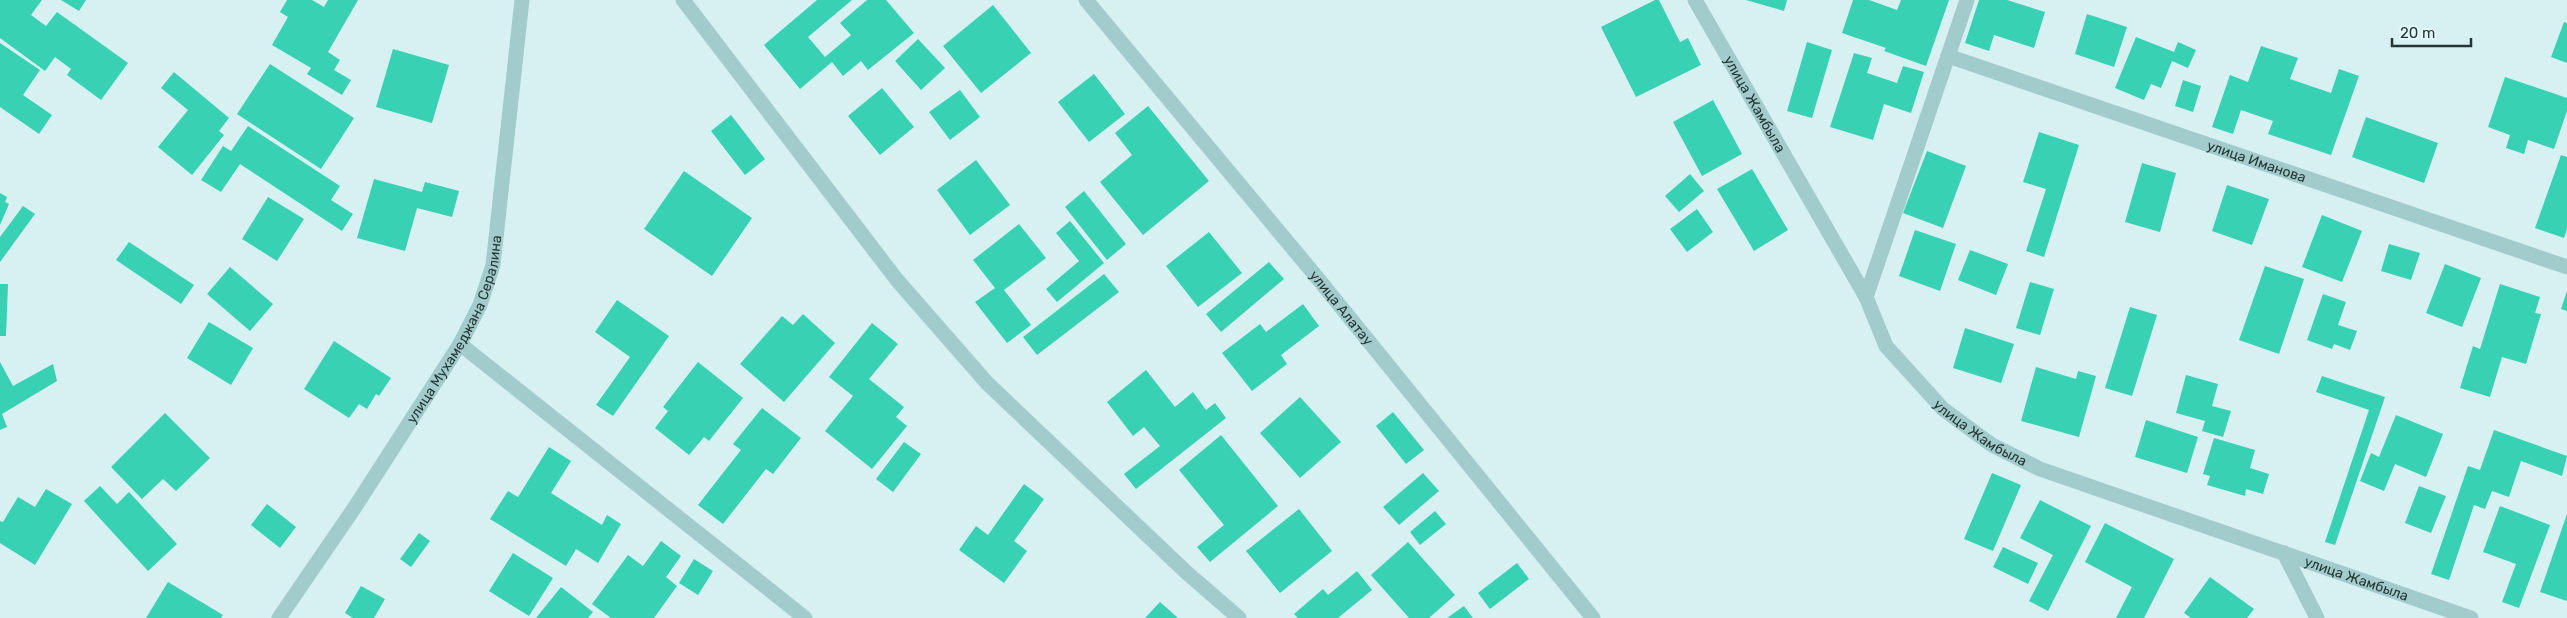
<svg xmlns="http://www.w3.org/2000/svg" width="2567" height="618" font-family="Rubik,sans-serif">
	<rect width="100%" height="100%" fill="#d7f1f3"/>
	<path fill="#38d1b3" d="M0,0h42l-11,15 15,11 11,-14 71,51 -27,37 -34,-25 4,-6 -16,-12 -10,14 -45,-33z
		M61,0h25l-7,11z
		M287,0h25l12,7 4,-7h30l-30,52 12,8 -6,10 17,10 -9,15 -35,-21 4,-6 -39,-23 16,-28 -8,-5z
		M817,0h35l-44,37 17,20 26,-22 -11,-12 27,-23h19l28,33 -46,37 -7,-9 -18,15 -11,-14 -32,27 -36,-44z
		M1655,0h4l21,42 8,-4 13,27 -65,32 -35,-70z
		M1746,0h41l-3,11z
		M1853,0h16l28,10 4,-10h48l-23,66 -42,-15 2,-3 -44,-15z
		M1979,0h28l38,12 -11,36 -40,-13 -5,16 -24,-8z
		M993,5l38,48 -50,40 -38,-47z
		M2087,14l40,13 -13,40 -39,-13z
		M2564,22l3,1v40l-16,-6z
		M2136,37l38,15 4,-10 18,8 -8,18 -16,-7 -11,27 -10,-4 -7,16 -29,-12z
		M918,39l27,29 -24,22 -26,-29z
		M1807,42l25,8 -20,68 -25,-7z
		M0,43l40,27 -17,25 29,20 -13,19 -39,-27z
		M2261,46l37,12 -8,21 41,14 8,-24 20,7 -28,79 -63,-21 5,-13 -32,-11 -8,24 -21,-7 18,-52 18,7z
		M393,49l56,16 -17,58 -56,-16z
		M1854,53l18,5 -5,15 30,10 6,-17 21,6 -13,41 -27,-9 -11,36 -43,-13z
		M270,64l84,54 -33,51 -84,-55z
		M174,72l55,46 -10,13 5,4 -32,40 -34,-28 30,-37 -27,-22z
		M1094,74l31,40 -36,28 -31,-40z
		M2505,77l62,21v13l-13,38 -26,-9 -4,14 -18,-6 4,-13 -22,-8z
		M2183,80l18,6 -8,26 -18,-6z
		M882,88l32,39 -34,28 -32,-39z
		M960,90l20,27 -30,23 -21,-28z
		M1713,100l29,54 -40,22 -29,-54z
		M1148,106l61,75 -66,54 -43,-53 32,-27 -17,-22z
		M731,115l34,44 -20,16 -34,-44z
		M2366,117l72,26 -14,40 -72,-26z
		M248,126l92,60 -9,14 22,14 -11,17 -102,-67 -19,28 -20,-12 22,-34 8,5z
		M2039,132l40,13 -35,112 -18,-6 20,-62 -23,-7z
		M1927,151l39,15 -23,62 -40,-15z
		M2561,155l6,2v72l-3,9 -29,-10z
		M976,160l34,45 -40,30 -33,-45z
		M2142,163l34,10 -16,59 -35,-10z
		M1752,169l36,61 -34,21 -37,-62z
		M684,171l68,47 -40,58 -68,-47z
		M1690,174l14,17 -25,21 -14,-16z
		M374,179l48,13 3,-10 34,9 -7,26 -35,-9 -12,43 -48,-13z
		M2227,185l42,14 -17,46 -40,-14z
		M1084,191l42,53 -19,16 -42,-53z
		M0,193l7,4 -2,5 4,2 -9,21z
		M268,197l36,22 -27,42 -35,-22z
		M23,206l12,8 -35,48v-25z
		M1697,209l16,23 -26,20 -17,-23z
		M2322,215l40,16 -20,51 -40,-15z
		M1070,221l34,42 -47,39 -11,-13 33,-28 -23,-28z
		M1019,224l27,34 -42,32 27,35 -24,18 -32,-41 20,-14 -22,-28z
		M1915,230l41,14 -16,47 -41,-15z
		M1209,232l33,41 -44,34 -32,-41z
		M129,242l65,43 -13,19 -65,-44z
		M2389,244l31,9 -9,27 -30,-9z
		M1970,250l38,14 -12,31 -38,-15z
		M1269,262l15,17 -63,53 -15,-18z
		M2445,264l36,14 -19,49 -36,-14z
		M2265,266l39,13 -25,75 -40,-14z
		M230,267l43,37 -23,27 -43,-37z
		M1104,274l15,18 -82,63 -14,-18z
		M2030,282l24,7 -14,46 -24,-7z
		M0,284h8l-2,52h-6z
		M2500,284l40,13 -5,16 6,1 -15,50 -24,-7 -12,40 -30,-9 13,-42 7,3z
		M2567,291v20l-6,-2z
		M2323,294l23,8 -8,23 19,6 -7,19 -16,-6 -2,5 -25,-9z
		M617,300l52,36 -56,80 -17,-11 34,-48 -35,-25z
		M1303,304l16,22 -38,29 6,9 -35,27 -30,-38 38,-29 6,8z
		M2130,307l27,8 -25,81 -27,-8z
		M803,314l32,29 -51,59 -44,-38 42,-48 11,9z
		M209,322l44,26 -22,37 -44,-27z
		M872,323l26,21 -29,35 35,28 -8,10 11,9 -35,43 -47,-38 28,-35 -24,-19z
		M1965,328l49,16 -13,39 -48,-15z
		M334,341l57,37 -12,18 -3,-2 -9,15 -8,-5 -10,14 -45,-29z
		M0,362l13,24 40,-22 4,17 -55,33 5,13 -7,3z
		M698,362l45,36 -34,43 -5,-4 -15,18 -34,-27 13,-17 -5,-4z
		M2036,367l40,12 2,-8 18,5 -17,61 -58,-16z
		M1146,370l29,37 18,-15 13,18 9,-7 11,15 -90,71 -12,-15 36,-28 -16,-19 -11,9 -26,-34z
		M2186,375l32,9 -6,22 19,5 -8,26 -21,-6 3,-10 -29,-8z
		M2322,376l63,21 -50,148 -10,-3 44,-132 -53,-18z
		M1300,397l41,45 -41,36 -40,-45z
		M762,408l39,30 -28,36 -7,-5 -43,55 -25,-19 43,-55 -8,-6z
		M1393,412l31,38 -18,14 -30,-38z
		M165,413l45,45 -34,33 -13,-12 -21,20 -31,-32z
		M2396,415l47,19 -17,43 -31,-13 -11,27 -24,-10 11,-28 8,4z
		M2146,420l52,17 -11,36 -52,-16z
		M2494,430l73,26 -5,20 -41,-15 -12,36 -17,-6 -7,18 -11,-4 -25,75 -18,-6 37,-108 12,4z
		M1221,435l57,71 -68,56 -13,-15 27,-22 -45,-55z
		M2214,438l41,12 -5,18 19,6 -6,20 -17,-5 -1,7 -38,-11 3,-9 -7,-2z
		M904,442l17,12 -28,38 -17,-13z
		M549,447l22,14 -20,32 51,32 5,-10 14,9 -23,39 -22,-14 -10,17 -76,-47 18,-28 10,6z
		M1423,473l16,18 -40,34 -16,-18z
		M1992,473l29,12 -28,66 -29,-12z
		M1024,484l20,15 -30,42 13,10 -23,32 -45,-33 17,-24 12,9z
		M100,486l17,18 12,-12 48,52 -29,27 -64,-70z
		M2419,486l27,10 -15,37 -26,-10z
		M46,489l26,15 -37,61 -35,-22v-22l3,1 15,-25 17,10z
		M2040,500l51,26 -43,85 -19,-10 24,-46 -33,-17z
		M267,504l29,23 -16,21 -29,-23z
		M2500,506l50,19 -31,83 -17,-6 14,-38 -33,-12z
		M1299,509l33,42 -52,42 -34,-42z
		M1435,511l11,13 -26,21 -10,-13z
		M2567,514v87l-27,-9z
		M2105,523l69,36 -30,59h-28l16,-31 -47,-25z
		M419,533l11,8 -19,26 -11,-8z
		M661,541l20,15 -15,21 11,9 -23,32h-43l-19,-14 36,-49 15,11z
		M1408,542l47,53 -26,23h-20l-38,-43z
		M2003,547l35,16 -10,21 -35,-17z
		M513,553l40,25 -24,38 -40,-25z
		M694,559l19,12 -15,24 -19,-12z
		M1517,563l12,16 -39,30 -12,-16z
		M1357,571l15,19 -34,28h-40l-4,-4 29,-25 5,6z
		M2210,577l44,32 -7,9h-56l-7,-5z
		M168,582l55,33 -2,3h-75z
		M361,586l24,13 -11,19h-21l-8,-5z
		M561,587l32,25 -5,6h-52z
		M1160,602l18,16h-33z
		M1464,606l9,12h-26z"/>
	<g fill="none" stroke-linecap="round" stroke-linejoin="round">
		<g stroke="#a2cbcc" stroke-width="15">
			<path d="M683,0l214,280 90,103 199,189 53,46"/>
			<path id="s1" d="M1086,0l229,275 278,343"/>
			<path id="s2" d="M1695,0l171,297 20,49 57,63 49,36 48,24 431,149"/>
			<path id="s3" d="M1948,56l619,211"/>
			<path d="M1866,297l101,-297"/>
			<path d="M460,344l345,274"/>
			<path d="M2284,553l33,65"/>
			<path id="s4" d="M279,618l76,-111 105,-163 20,-39 13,-40 29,-265"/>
		</g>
	</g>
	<g text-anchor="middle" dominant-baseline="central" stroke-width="4" stroke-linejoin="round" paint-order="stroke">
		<g font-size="14" fill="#253634" stroke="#e4f8fb">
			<text stroke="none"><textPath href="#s2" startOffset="120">улица Жамбыла</textPath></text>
			<text stroke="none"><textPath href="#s3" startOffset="326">улица Иманова</textPath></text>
			<text stroke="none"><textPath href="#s1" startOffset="400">улица Алатау</textPath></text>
			<text stroke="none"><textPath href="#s4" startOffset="340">улица Мухамеджана Сералина</textPath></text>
			<text stroke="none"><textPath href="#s2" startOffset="525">улица Жамбыла</textPath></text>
			<text stroke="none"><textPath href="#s2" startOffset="930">улица Жамбыла</textPath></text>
		</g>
	</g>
	<path d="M2392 38v8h79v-8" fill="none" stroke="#253634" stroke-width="2.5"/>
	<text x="2400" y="38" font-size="15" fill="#253634" stroke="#e4f8fb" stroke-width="4" paint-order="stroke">20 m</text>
</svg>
